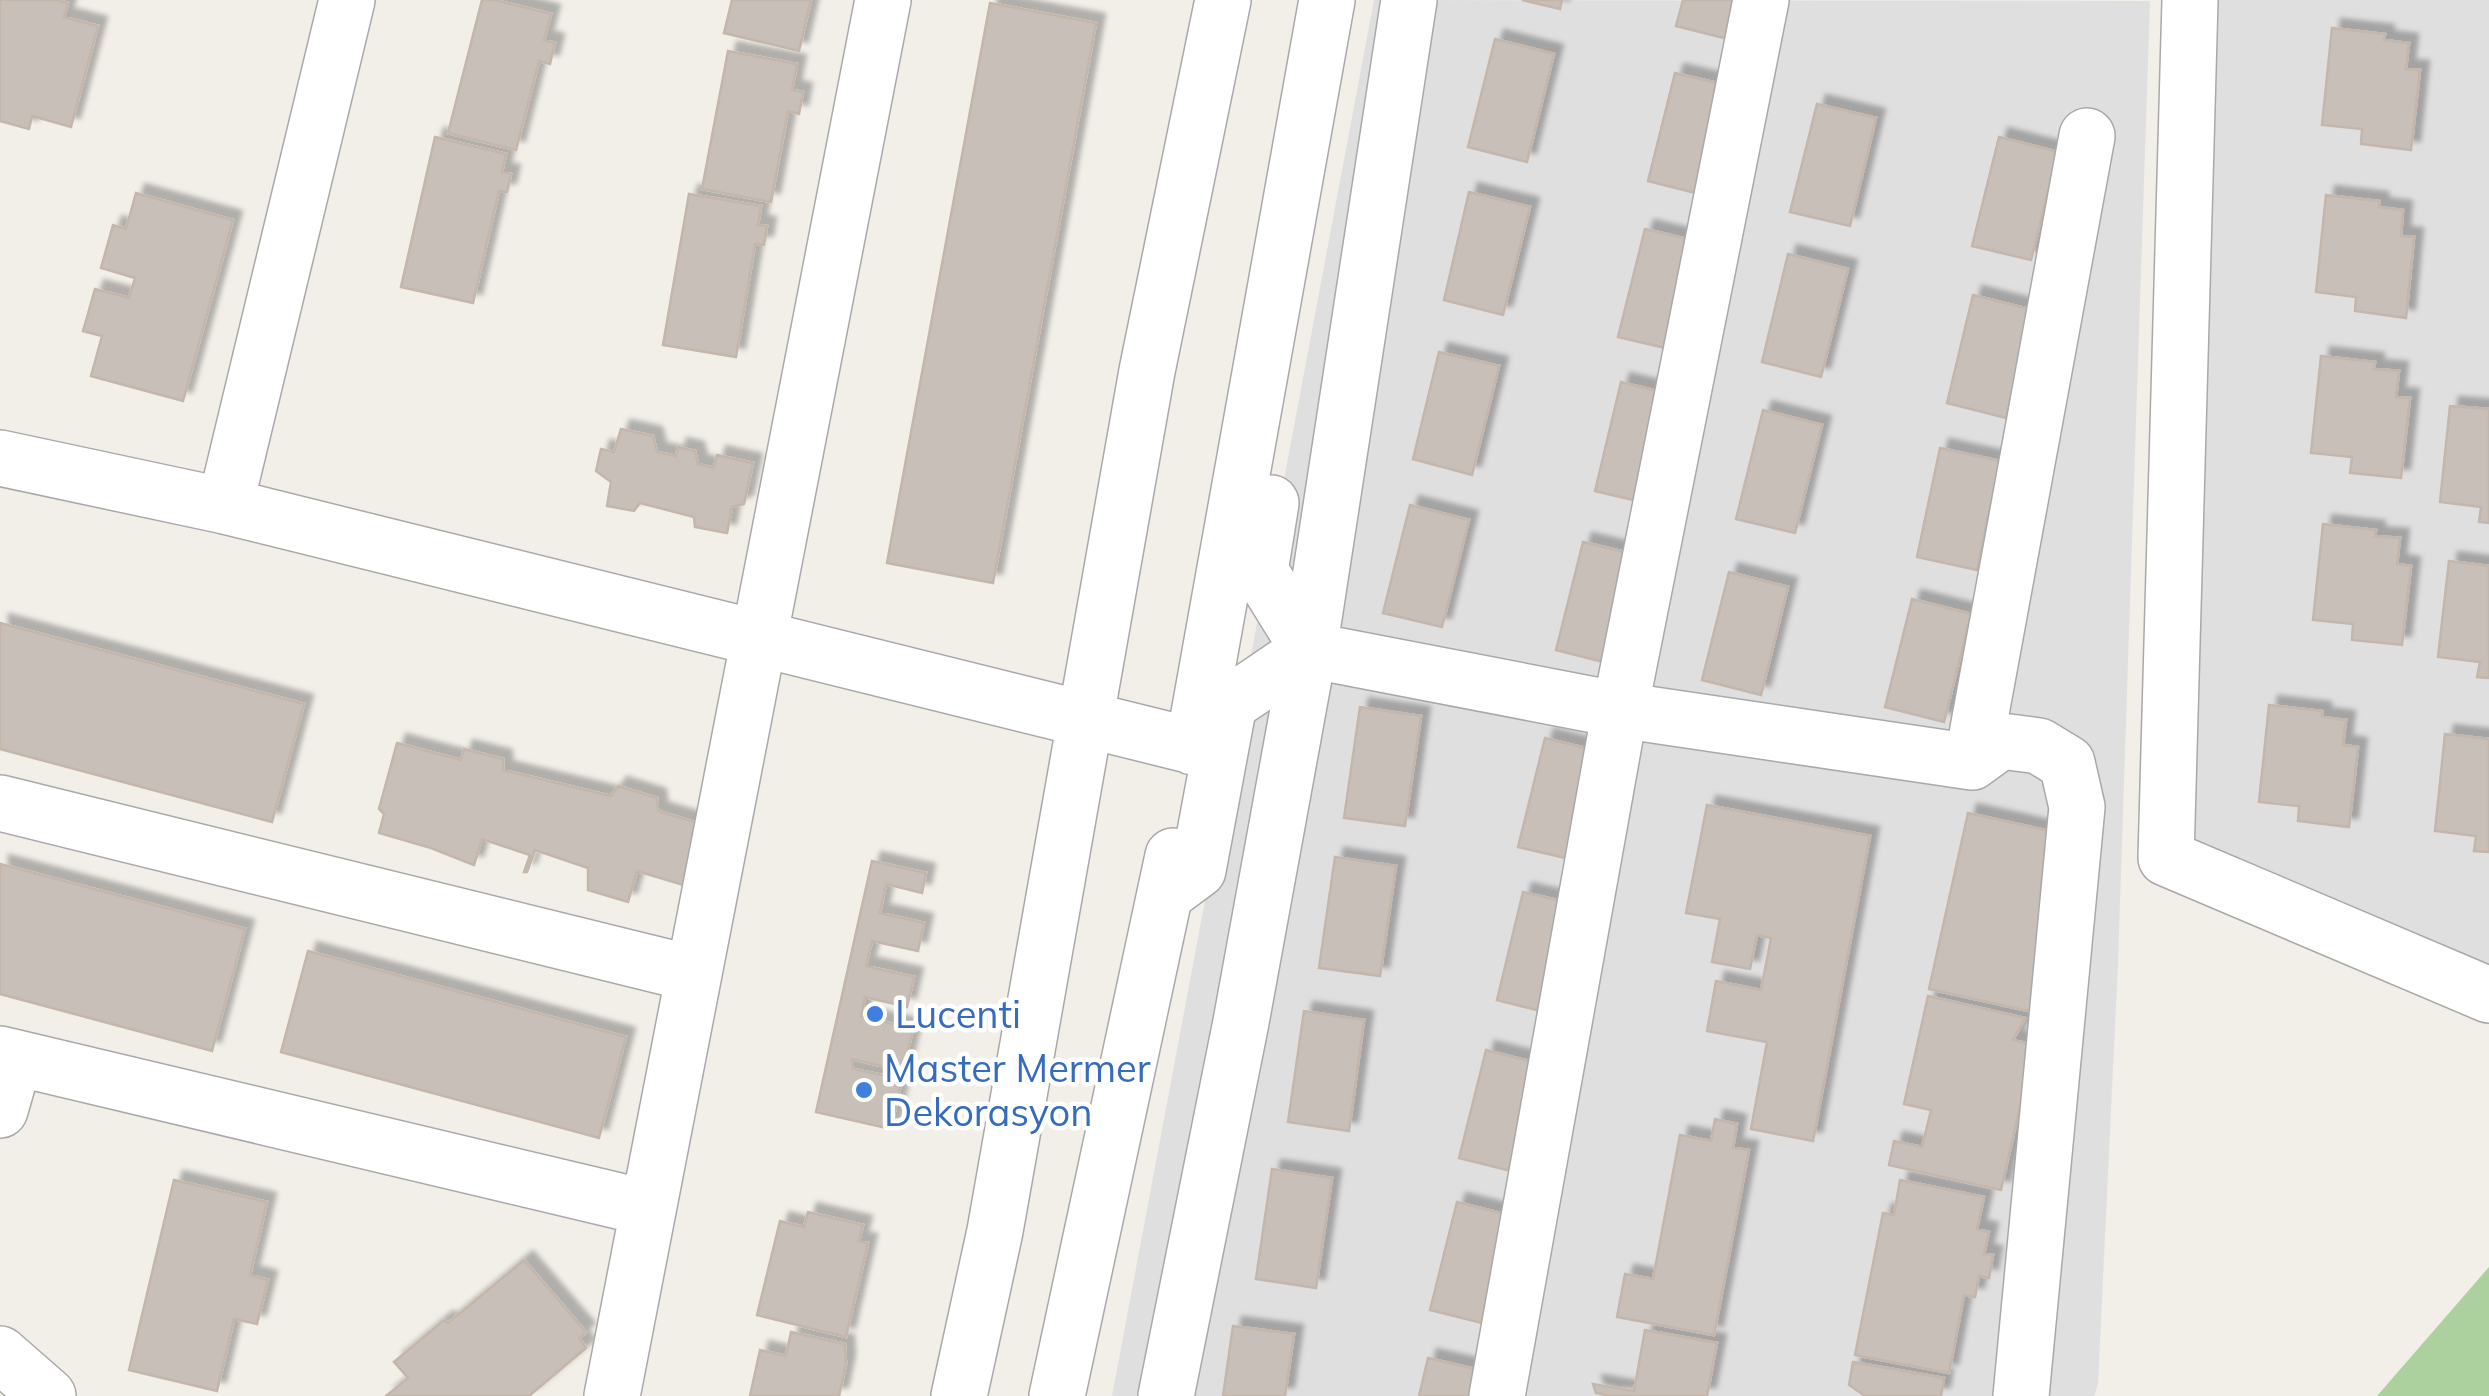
<svg xmlns="http://www.w3.org/2000/svg" width="2489" height="1396" font-family="Mulish,sans-serif">
	<defs>
		<filter id="shadow"><feDropShadow dx="9" dy="-9" stdDeviation="2.5" flood-color="#0004"/></filter>
	</defs>
	<rect width="100%" height="100%" fill="#f2efe9"/>
	<path fill="#e0dfdf" d="M1374,0l776,1 -32,962 -20,421 -4,12h-982z
		M2162,0h327v1010l-323,-152z"/>
	<path fill="#add19e" d="M2489,1267v129h-112z"/>
	<path fill="#c7bfb8" stroke="#c4b6ab" stroke-width="2.5" filter="url(#shadow)" d="M0,0h57l11,3 -4,14 34,9 -27,101 -39,-11 -3,13 -29,-8z
		M482,0h13l56,14 -7,26 11,3 -5,21 -11,-3 -23,89 -68,-17z
		M732,0h79l-12,51 -75,-18z
		M1522,0h40l-2,9z
		M1683,0h63l-10,41 -60,-15z
		M990,3l106,20 -103,560 -106,-20z
		M2332,28l53,6 -1,6 25,3 -3,26 14,1 -9,80 -50,-6 1,-15 -40,-4z
		M1495,39l59,15 -27,108 -59,-15z
		M728,51l69,13 -5,26 11,2 -4,22 -11,-3 -17,91 -69,-13z
		M1675,73l59,14 -27,109 -59,-15z
		M1817,104l59,14 -26,108 -60,-14z
		M435,137l71,17 -4,18 9,2 -4,18 -8,-1 -26,112 -72,-16z
		M1999,137l59,15 -27,108 -59,-14z
		M1469,192l61,15 -27,108 -59,-15z
		M136,193l97,27 -50,181 -92,-25 11,-40 -19,-5 12,-42 34,9 6,-20 -34,-10 12,-43 13,4z
		M689,194l72,12 -3,19 9,1 -3,19 -9,-1 -19,113 -73,-12z
		M2326,195l53,6v6l24,3 -2,26 13,1 -8,81 -51,-7 1,-14 -40,-5z
		M1645,229l59,14 -26,108 -60,-14z
		M1788,254l60,15 -27,108 -59,-15z
		M1973,295l60,15 -27,108 -59,-15z
		M1439,352l60,14 -27,109 -59,-16z
		M2321,356l54,6 -1,7 25,2 -3,26 14,1 -9,80 -51,-5 2,-16 -41,-4z
		M1621,382l60,15 -27,108 -59,-14z
		M2450,406l39,3v114l-10,-1 2,-15 -41,-5z
		M1763,410l59,15 -27,108 -59,-14z
		M621,429l32,7 4,16 19,4 2,-9 17,4 3,13 16,4 3,-13 36,8 -9,41 -12,3 -5,26 -32,-6 -1,-10 -54,-14 -6,8 -27,-5 4,-24 -15,-11 5,-22 13,3z
		M1940,448l60,13 -23,109 -60,-13z
		M1410,505l59,15 -27,107 -59,-14z
		M2323,524l53,6 -1,6 25,2 -3,26 14,2 -9,79 -50,-5 1,-16 -40,-4z
		M1583,542l59,14 -27,109 -59,-15z
		M2449,561l40,5v112l-12,-1 3,-15 -42,-5z
		M1729,572l59,15 -27,108 -59,-15z
		M1912,599l59,15 -27,108 -59,-15z
		M0,623l304,81 -32,118 -272,-73z
		M2269,705l53,6v6l24,3 -3,25 15,2 -9,80 -51,-6 1,-15 -40,-4z
		M1360,707l61,9 -16,110 -61,-8z
		M2445,734l44,5v113l-15,-1 2,-15 -41,-5z
		M1545,738l60,15 -27,108 -60,-14z
		M397,743l64,17 3,-11 39,10v11l108,26 7,-10 39,12 1,13 43,13 -18,61 -46,-14 -9,31 -40,-12v-22l-53,-18 -8,22h-3l6,-17 -48,-16 -8,26 -43,-17 -52,-15 5,-19 -5,-5z
		M1707,805l163,31 -57,305 -62,-12 16,-87 -60,-11 9,-50 45,9 10,-52 -14,-3 -7,34 -38,-7 8,-43 -34,-6z
		M1968,813l86,19 -21,180 -104,-23z
		M1335,857l61,9 -16,110 -61,-8z
		M872,861l54,12 -4,20 -36,-9 -6,29 44,10 -6,28 -46,-10 -6,25 48,11 -7,30 -42,-10 -4,19 52,13 -10,42 -51,-12 1,10 49,10 -11,50 -75,-17z
		M0,864l245,65 -33,122 -212,-57z
		M1523,892l60,14 -27,109 -59,-15z
		M308,951l318,86 -27,101 -318,-86z
		M1928,996l97,22 -12,22 21,5 -33,145 -112,-25 5,-24 28,6 9,-37 -27,-6z
		M1304,1011l60,9 -15,111 -61,-9z
		M1486,1050l59,15 -26,108 -60,-15z
		M1715,1119l22,5 -4,24 16,2 -35,185 -97,-18 8,-43 28,5 27,-144 31,6z
		M1272,1169l60,9 -16,110 -60,-9z
		M174,1180l93,22 -17,73 18,5 -11,44 -23,-5 -17,72 -88,-21z
		M1900,1180l84,17 -7,32 12,3 -5,22 9,1 -4,23 -10,-2 -4,21 -11,-2 -15,78 -94,-18 28,-142 11,2z
		M1457,1202l59,15 -26,108 -60,-15z
		M808,1212l55,13 -4,16 9,2 -22,94 -89,-22 23,-94 24,6z
		M524,1260l62,72 -7,6 7,10 -57,48h-143l22,-18 -14,-16 50,-42 4,3z
		M1233,1326l61,8 -9,62h-62z
		M1645,1330l72,13 -10,53h-97l-14,-3 -3,-9 41,7z
		M791,1332l54,12 1,20 -7,32h-89l10,-46 26,6z
		M1428,1358l60,14 -6,24h-63z
		M1853,1362l91,16 -3,18h-76l-16,-11z"/>
	<g fill="none" stroke-linecap="round" stroke-linejoin="round">
		<defs>
			<path id="minor" d="M2190,0l-24,858 323,137
				M0,458l225,48 968,240
				M1271,503l-11,68 49,79
				M225,506l122,-506
				M1193,747l134,-747
				M1972,762l115,-626
				M0,803l694,171
				M1167,893l31,-23 31,-166 80,-54 311,60 352,52 29,-21 38,5 28,17 10,44 -56,589
				M0,1054l648,154
				M0,1110l15,-52
				M0,1354l48,42
				M612,1396l271,-1396
				M959,1396l36,-165 152,-860 76,-371
				M1057,1396l116,-540
				M1166,1396l75,-374 68,-372 100,-650
				M1497,1396l123,-686 141,-710"/>
		</defs>
		<use href="#minor" stroke="#a9a9a9" stroke-width="58"/>
		<use href="#minor" stroke="#fff" stroke-width="55"/>
	</g>
	<g fill="#3f7fe0" stroke="#fff" stroke-width="4">
		<circle cx="875" cy="1014" r="10"/>
		<circle cx="864" cy="1090" r="10"/>
	</g>
	<g text-anchor="middle" dominant-baseline="central" stroke-width="9" stroke-linejoin="round" paint-order="stroke">
		<g font-size="38" fill="#366cbe" stroke="#fff" text-anchor="start">
			<text x="895" y="1014">Lucenti</text>
			<text x="884" y="1068">Master Mermer<tspan x="884" dy="44">Dekorasyon</tspan></text>
		</g>
	</g>
</svg>
